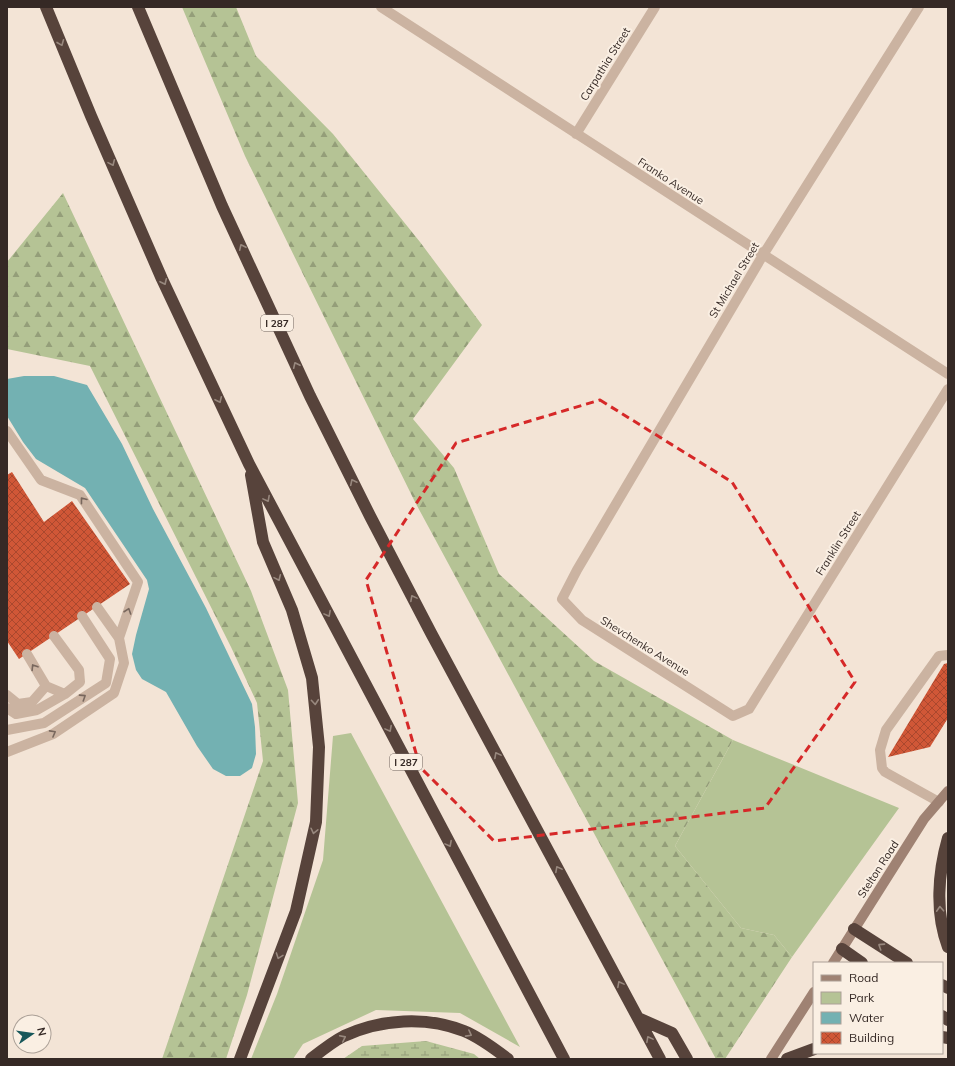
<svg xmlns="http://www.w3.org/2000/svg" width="955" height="1066" font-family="Mulish,sans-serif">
	<defs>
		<pattern id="forest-firs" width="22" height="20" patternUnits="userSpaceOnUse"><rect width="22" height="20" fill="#b5c395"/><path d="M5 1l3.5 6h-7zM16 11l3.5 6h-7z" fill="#949e79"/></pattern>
		<pattern id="wetland-marsh" width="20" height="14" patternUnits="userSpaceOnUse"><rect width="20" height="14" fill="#b5c395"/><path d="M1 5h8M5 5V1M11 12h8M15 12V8" fill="none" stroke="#949e79"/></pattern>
		<pattern id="building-cross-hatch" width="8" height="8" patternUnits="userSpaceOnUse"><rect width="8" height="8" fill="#d05737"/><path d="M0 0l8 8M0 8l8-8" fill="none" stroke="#aa482e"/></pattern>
	</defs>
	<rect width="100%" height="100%" fill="#f3e4d6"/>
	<path fill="#b5c395" d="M351,733l169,314 -60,-34 -84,-3 -73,34 -10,15h-42l26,-65 46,-134 10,-124z
		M733,740l166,68 -107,149 -18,-22 -33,-7 -66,-82z"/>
	<path fill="url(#forest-firs)" d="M182,7h54l20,49 77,78 87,108 62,83 -69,94 41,49 45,106 95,87 139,79 -58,106 66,82 33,7 18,22 -67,102h-9l-301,-557 -170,-346z
		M63,193l188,398 37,99 10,113 -51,192 -21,64h-64l101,-298 -6,-58 -26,-56 -141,-281 -83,-17v-87z"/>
	<path fill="url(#wetland-marsh)" d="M426,1041l48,13 6,5h-137l19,-13z"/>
	<path fill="#73b1b2" d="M24,376h30l33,9 35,59 31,65 53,99 46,96 3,23 1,27 -4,14 -12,8h-14l-13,-7 -16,-23 -31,-54 -24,-13 -6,-9 -4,-16 4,-19 13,-46 -2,-9 -62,-92 -49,-29 -13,-17 -16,-26v-37z"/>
	<path fill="url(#building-cross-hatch)" d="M12,472l32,50 28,-21 58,83 -111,75 -12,-18v-166z
		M948,663v55l-18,29 -42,10 56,-93z"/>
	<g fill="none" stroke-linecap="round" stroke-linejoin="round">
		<path stroke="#cbb3a1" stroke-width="10" d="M7,431l34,49 39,15 58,87 -19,56 5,25 -10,30 -61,41 -46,18
			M97,607l22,31
			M27,654l19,32 19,8
			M7,695l11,9 14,-2 14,-16
			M7,708l9,6 21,-4 28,-16 15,-12 -1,-12 -25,-34
			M7,730l37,-7 62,-40 4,-24 -28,-43
			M939,802l-54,-30 -3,-4 -2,-18 6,-20 53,-74 9,-1"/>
		<path stroke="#cbb3a1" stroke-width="10" d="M381,7l567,367
			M919,7l-156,248 -186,315 -15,29 20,21 151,96 16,-7 199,-320
			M576,134l79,-127"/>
		<path stroke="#9f8273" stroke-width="10" d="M833,963l91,-144 24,-28
			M771,1059l43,-67"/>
		<path stroke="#57433b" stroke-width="12" d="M46,7l45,109 71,163 87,185 315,595
			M138,7l84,199 88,190 60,120 61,117 229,426
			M948,838c-10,35 -13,75 0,109
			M854,929l53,34
			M842,949l20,14
			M942,985l6,3
			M942,1016l6,4
			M638,1018l34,15 15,26
			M942,1037l6,1
			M240,1059l56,-148 20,-89 3,-75 -7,-69 -20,-68 -29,-68 -12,-67
			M311,1059c10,-8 21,-17 33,-23 37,-17 82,-20 120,-5 15,6 31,18 44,28
			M787,1059l27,-10"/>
	</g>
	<defs><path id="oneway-chevron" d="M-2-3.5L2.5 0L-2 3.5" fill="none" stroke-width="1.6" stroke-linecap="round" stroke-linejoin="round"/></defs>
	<g stroke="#98887e">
		<use href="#oneway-chevron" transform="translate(61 43) rotate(68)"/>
		<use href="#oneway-chevron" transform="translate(112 163) rotate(66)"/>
		<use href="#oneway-chevron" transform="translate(242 247) rotate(-115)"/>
		<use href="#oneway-chevron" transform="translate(164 282) rotate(65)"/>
		<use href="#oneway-chevron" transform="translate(296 365) rotate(-115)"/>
		<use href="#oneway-chevron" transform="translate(219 400) rotate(65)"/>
		<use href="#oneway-chevron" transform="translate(353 482) rotate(-116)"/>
		<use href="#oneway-chevron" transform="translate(267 499) rotate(62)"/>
		<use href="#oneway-chevron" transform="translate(278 578) rotate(66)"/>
		<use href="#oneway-chevron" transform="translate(413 598) rotate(-118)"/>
		<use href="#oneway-chevron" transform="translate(328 614) rotate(62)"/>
		<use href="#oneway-chevron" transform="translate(315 702) rotate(85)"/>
		<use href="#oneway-chevron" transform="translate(389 729) rotate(62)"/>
		<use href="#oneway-chevron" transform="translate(497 755) rotate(-118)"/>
		<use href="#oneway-chevron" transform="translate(314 831) rotate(103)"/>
		<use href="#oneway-chevron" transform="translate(449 844) rotate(62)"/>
		<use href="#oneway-chevron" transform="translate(558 869) rotate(-118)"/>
		<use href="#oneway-chevron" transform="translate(940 909) rotate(-93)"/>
		<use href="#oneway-chevron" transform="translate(881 946) rotate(-147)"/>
		<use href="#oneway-chevron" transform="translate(279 956) rotate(110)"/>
		<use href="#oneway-chevron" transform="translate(620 984) rotate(-118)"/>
		<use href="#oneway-chevron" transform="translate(469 1034) rotate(28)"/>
		<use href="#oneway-chevron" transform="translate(343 1038) rotate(-26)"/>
		<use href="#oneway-chevron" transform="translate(649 1039) rotate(-118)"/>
	</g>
	<g stroke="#78675d">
		<use href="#oneway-chevron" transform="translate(83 500) rotate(-128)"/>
		<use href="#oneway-chevron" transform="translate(128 611) rotate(-71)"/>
		<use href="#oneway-chevron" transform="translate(34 667) rotate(-122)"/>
		<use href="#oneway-chevron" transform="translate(83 697) rotate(-33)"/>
		<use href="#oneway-chevron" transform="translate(53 733) rotate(-29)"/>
	</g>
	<path fill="none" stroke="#d62828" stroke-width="3" stroke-dasharray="8 5" stroke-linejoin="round" d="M600,400l132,82 123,200 -90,126 -271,33 -74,-74 -54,-187 90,-137z"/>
	<g text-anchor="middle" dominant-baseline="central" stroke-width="4" stroke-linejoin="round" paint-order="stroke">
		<g fill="#faefe3" stroke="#70645e" stroke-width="1">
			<rect x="261" y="315" width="32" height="16" rx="3"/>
			<rect x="390" y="754" width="32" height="16" rx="3"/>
		</g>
		<g font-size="10" font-weight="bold" fill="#352925">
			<text x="277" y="323">I 287</text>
			<text x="406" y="762">I 287</text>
		</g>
		<g font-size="11" fill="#352925" stroke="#faefe3">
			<text transform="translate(605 64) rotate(-58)">Carpathia Street</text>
			<text transform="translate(671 181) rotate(33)">Franko Avenue</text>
			<text transform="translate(734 280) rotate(-59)">St Michael Street</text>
			<text transform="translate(838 543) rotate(-58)">Franklin Street</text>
			<text transform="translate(645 646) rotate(32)">Shevchenko Avenue</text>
			<text transform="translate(878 869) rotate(-57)">Stelton Road</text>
		</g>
	</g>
	<rect width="955" height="1066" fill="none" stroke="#352925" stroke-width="16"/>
	<rect x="813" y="962" width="130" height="92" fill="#faefe3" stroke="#aba097"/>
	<rect x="821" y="975" width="20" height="6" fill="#9f8273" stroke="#aba097"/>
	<text x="849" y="982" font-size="12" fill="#352925">Road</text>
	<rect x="821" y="992" width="20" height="12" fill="#b5c395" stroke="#aba097"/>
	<text x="849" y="1002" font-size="12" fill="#352925">Park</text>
	<rect x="821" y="1012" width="20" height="12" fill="#73b1b2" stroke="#aba097"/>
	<text x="849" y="1022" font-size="12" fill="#352925">Water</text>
	<rect x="821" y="1032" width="20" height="12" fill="url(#building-cross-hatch)" stroke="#aba097"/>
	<text x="849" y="1042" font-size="12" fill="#352925">Building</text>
	<g transform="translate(32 1034) rotate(77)"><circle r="19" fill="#faefe3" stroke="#aba097"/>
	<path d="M0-3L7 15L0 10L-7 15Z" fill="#17575a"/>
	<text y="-6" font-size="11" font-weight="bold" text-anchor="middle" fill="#352925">N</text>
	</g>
</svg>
